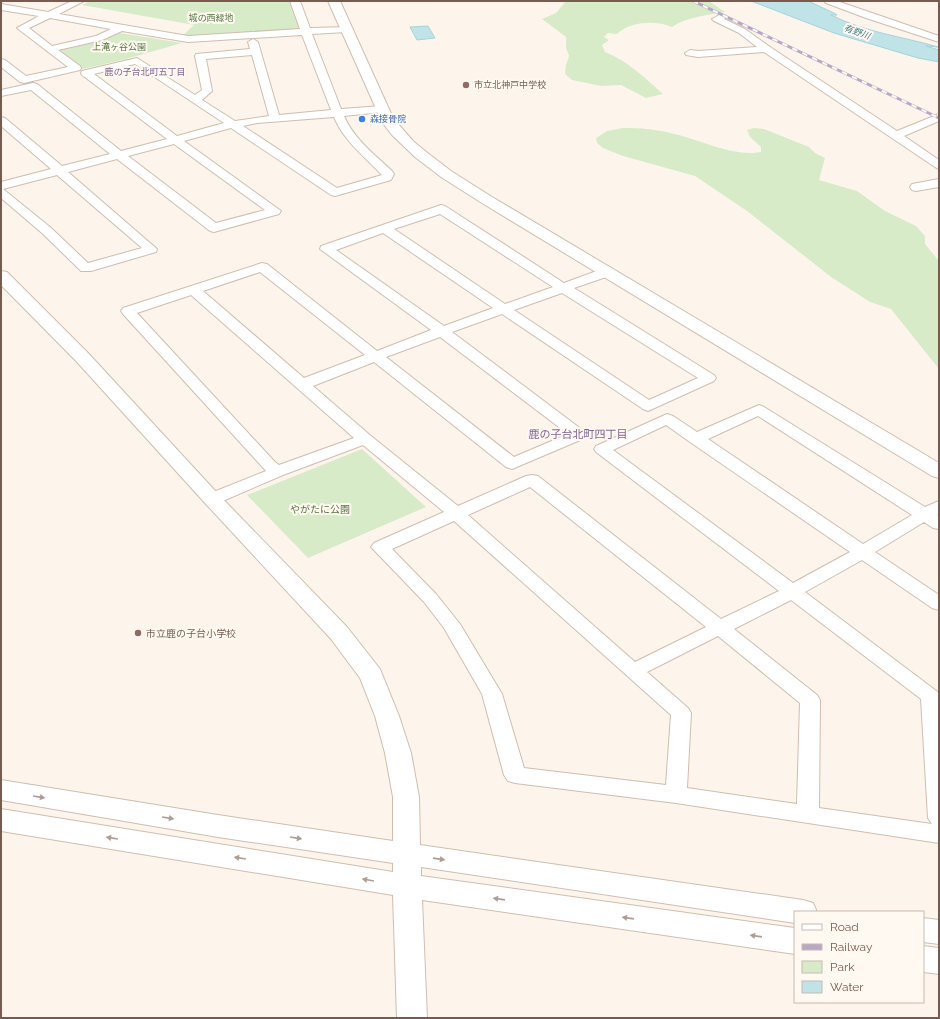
<svg xmlns="http://www.w3.org/2000/svg" width="940" height="1019" font-family="Raleway,'Noto Sans JP',sans-serif">
	<rect width="100%" height="100%" fill="#fdf5eb"/>
	<path fill="#d8ebc9" d="M90,1h202l10,28 -103,8 -17,-1 12,-11 -112,-20z
		M566,1h143l16,11c-18,3 -38,5 -53,15 -16,-7 -42,-6 -55,7l-9,-1 -4,4 5,3 -7,5 3,7c23,9 40,26 58,42l-17,4 -25,-13 -20,1 -29,-6 -7,-6 1,-9 3,-9 -3,-8v-11l-24,-18 14,-6z
		M120,33l62,10 -56,16 -43,10 -27,-19 47,-10z
		M623,128c18,0 34,1 51,6 28,6 58,23 87,18v-5l-11,-10 -3,-7 7,-2 10,1 45,18 6,6 10,5 -6,22 38,11 28,20 31,15 9,10v8l14,17v108l-48,-60 -21,-7 -39,-25 -84,-66 -52,-35 -72,-20 -20,-8 -6,-5 -1,-5 11,-7z
		M362,449l64,58 -118,51 -61,-63z"/>
	<path fill="#bfe3e7" stroke="#a5d3d9" d="M751,1h57l26,12 3,2h-6c36,18 70,21 107,32l-12,-1 13,4v12l-21,-4 -84,-25z
		M428,26l7,12 -18,2 -7,-13z"/>
	<g fill="none" stroke-linecap="round" stroke-linejoin="round">
		<defs>
			<path id="minor" d="M72,1h12l-25,13 129,22 112,-7 -10,-28h10l10,27 39,-1 2,2 -5,3 -34,2 29,75 41,-3 5,3 -5,3 -38,4c10,23 30,38 48,55l2,3 -3,6 -56,16 -4,-1 -100,-67 -47,13 97,70 -2,3 -65,18 -4,-1 -93,-72 -49,13 89,77 -1,3 -65,19h-10l-39,-38 -41,-35v-16l50,-13 -50,-43v-9l4,1 57,48 48,-12 -79,-64 -30,6v-6l32,-7 4,1 84,67 46,-12 -85,-64 -1,-2 1,-2 55,-13 58,37 7,-5 -7,-34 1,-2 54,-5 -2,-7 5,-3 5,3 21,73 52,-5 -29,-75 -114,7 -66,-11 -20,9 -44,10 22,16 1,2 -1,2 -56,13 -4,-1 -19,-15v-8l4,1 21,16 42,-9 -51,-39 22,-12 -38,-6v-6l47,8zM50,18l61,11 -15,7 -44,10 -23,-18zM252,55l17,61 -34,5 -33,-21 10,-9 -6,-32zM135,64l89,59 -47,13 -83,-62zM334,117c10,24 30,39 48,58l-45,13 -94,-62 14,-3zM174,144l91,66 -49,13 -88,-67zM57,175l85,73 -54,15 -38,-36 -47,-38z
				M824,1h13l102,35v6l-73,-24 -40,-15z
				M721,14l3,1 2,2 -2,2 21,10 25,18 127,84 42,-17v7l-35,15 35,24v9l-4,-2 -171,-115 -66,5 -12,-2 -1,-2 5,-3 8,1 59,-4 -18,-14 -25,-12 -2,-2z
				M939,179v8l-23,4 -4,-1 -2,-3 2,-3z
				M441,205l4,1 119,77 38,-14h10l2,3 -2,3 -38,13 140,87 2,3 -2,3 -66,30 -5,-2 -141,-95 -50,18 133,100 2,3 -2,3 -73,31 -6,-2 -132,-105 -61,24 58,50 87,70 68,-30 6,-1 6,1 183,143 58,-28 -183,-139 -2,-3 2,-3 71,-32 6,2 24,16 62,-27 5,2 161,100 14,-6v12l-2,2 2,1v13l-6,-1 -9,-6 -49,30 64,43v15l-7,-2 -70,-48 -57,32 134,101v150l-263,-40 -161,-20 -7,-2 -4,-6 -22,-81 -38,-66 -20,-26 -53,-55 3,-4 70,-31 -81,-67 -80,30 -65,28 -6,1 -6,-1 -2,-4 2,-4 60,-24 -143,-157 -2,-3 2,-3 139,-45 5,1 110,87 54,-21 -111,-81 1,-3zM440,214l113,73 -48,17 -111,-75zM383,233l110,75 -49,18 -108,-76zM260,272l105,83 -61,23 -101,-87zM562,293l136,85 -49,22 -135,-90zM191,295l163,143 -75,27 -4,-3 -138,-149zM440,337l128,97 -54,23 -128,-100zM758,416l154,99 -49,29 -155,-105zM666,425l24,17 160,110 -57,31 -180,-133zM530,487l176,140 -71,35 -167,-147zM454,521l217,194 -5,70 -142,-17 -22,-74 -42,-70 -24,-30 -44,-45zM791,600l130,99 7,119 4,6 -113,-16 1,-108 -3,-5 -83,-66zM718,636l82,67 -3,101 -110,-16 4,-75 -3,-5 -41,-36z"/>
			<path id="tertiary" d="M328,1h12l53,117 20,23 12,10 26,20 41,26 447,266v15l-7,-2 -450,-273 -41,-26 -26,-20 -23,-22 -10,-13z
				M1,271l6,1 82,82 130,141 128,132 33,42 19,47 12,37 8,44 1,48 383,55 10,3 4,9h-22v11l-374,-56v9l374,52v26l-373,-54 5,118h-30l-4,-123 -392,-64v-22l392,63v-9l-175,-26 -217,-37v-20l217,35 175,26v-44l-8,-44 -10,-37 -15,-38 -29,-39 -126,-136 -128,-141 -76,-77z
				M923,918l16,2v24l-16,-2z
				M923,946l16,2v26l-16,-2z"/>
		</defs>
		<use href="#minor" stroke="#cfbdb0" stroke-width="2"/>
		<use href="#tertiary" stroke="#cfbdb0" stroke-width="2"/>
		<use href="#minor" fill="#fff" fill-rule="evenodd"/>
		<use href="#tertiary" fill="#fff" fill-rule="evenodd"/>
		<defs>
			<path id="rail" d="M693,1l246,117"/>
		</defs>
		<use href="#rail" stroke="#b8a8c8" stroke-width="3"/>
		<use href="#rail" stroke="#fff9f2" stroke-width="2" stroke-dasharray="5.5" stroke-linecap="butt"/>
	</g>
	<defs><path id="oneway-solid" d="M-6-.8H1V-3.2L6.5 0L1 3.2V.8H-6Z"/></defs>
	<g fill="#ae9d95">
		<use href="#oneway-solid" transform="translate(39 797) rotate(9)"/>
		<use href="#oneway-solid" transform="translate(168 818) rotate(9)"/>
		<use href="#oneway-solid" transform="translate(112 838) rotate(-171)"/>
		<use href="#oneway-solid" transform="translate(296 838) rotate(9)"/>
		<use href="#oneway-solid" transform="translate(240 858) rotate(-171)"/>
		<use href="#oneway-solid" transform="translate(439 859) rotate(8)"/>
		<use href="#oneway-solid" transform="translate(368 880) rotate(-170)"/>
		<use href="#oneway-solid" transform="translate(499 899) rotate(-172)"/>
		<use href="#oneway-solid" transform="translate(628 918) rotate(-172)"/>
		<use href="#oneway-solid" transform="translate(756 936) rotate(-172)"/>
	</g>
	<g fill="#8d6e63" stroke="#fff9f2" stroke-width="1.5">
		<circle cx="466" cy="85" r="4"/>
		<circle cx="138" cy="633" r="4"/>
	</g>
	<circle fill="#3f7fe0" stroke="#fff9f2" stroke-width="1.5" cx="362" cy="119" r="4"/>
	<g text-anchor="middle" dominant-baseline="central" stroke-width="4" stroke-linejoin="round" paint-order="stroke">
		<g font-size="9" fill="#557842" stroke="#fff9f2">
			<text x="211" y="18">城の西緑地</text>
			<text x="119" y="47">上滝ヶ谷公園</text>
		</g>
		<g font-size="9" font-style="italic" fill="#437c84" stroke="#fff9f2">
			<text transform="translate(857 32) rotate(20)">有野川</text>
		</g>
		<g font-size="9" fill="#826694" stroke="#fff9f2">
			<text x="145" y="72">鹿の子台北町五丁目</text>
		</g>
		<g font-size="9" fill="#785e54" stroke="#fff9f2" text-anchor="start">
			<text x="474" y="85">市立北神戸中学校</text>
		</g>
		<g font-size="9" fill="#366cbe" stroke="#fff9f2" text-anchor="start">
			<text x="370" y="119">森接骨院</text>
		</g>
		<g font-size="10" fill="#557842" stroke="#fff9f2">
			<text x="320" y="509">やがたに公園</text>
		</g>
		<g font-size="10" fill="#785e54" stroke="#fff9f2" text-anchor="start">
			<text x="146" y="633">市立鹿の子台小学校</text>
		</g>
		<g font-size="11" fill="#826694" stroke="#fff9f2">
			<text x="578" y="434">鹿の子台北町四丁目</text>
		</g>
	</g>
	<rect width="940" height="1019" fill="none" stroke="#785b4e" stroke-width="4"/>
	<rect x="794" y="911" width="130" height="92" fill="#fff9f2" stroke="#c9bab0"/>
	<rect x="802" y="924" width="20" height="6" fill="#ffffff" stroke="#c9bab0"/>
	<text x="830" y="931" font-size="12" fill="#785b4e">Road</text>
	<rect x="802" y="944" width="20" height="6" fill="#b8a8c8" stroke="#c9bab0"/>
	<text x="830" y="951" font-size="12" fill="#785b4e">Railway</text>
	<rect x="802" y="961" width="20" height="12" fill="#d8ebc9" stroke="#c9bab0"/>
	<text x="830" y="971" font-size="12" fill="#785b4e">Park</text>
	<rect x="802" y="981" width="20" height="12" fill="#bfe3e7" stroke="#c9bab0"/>
	<text x="830" y="991" font-size="12" fill="#785b4e">Water</text>
</svg>
